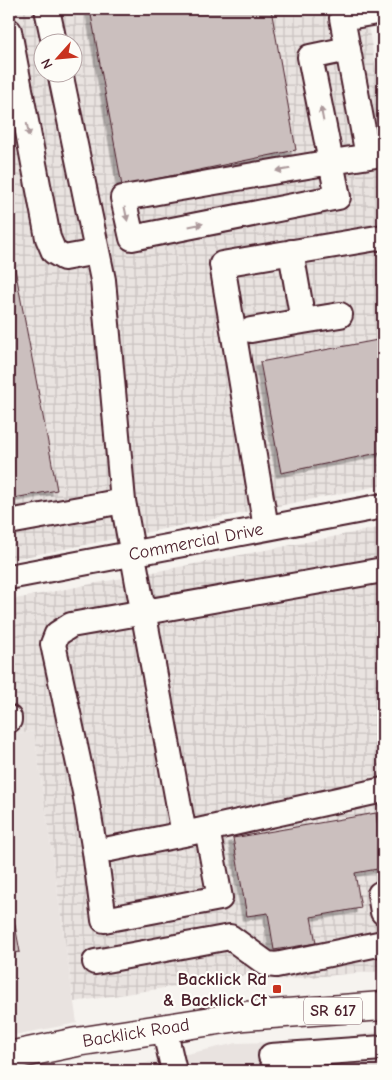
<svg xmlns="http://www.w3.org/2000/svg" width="392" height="1080" font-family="'Comic Neue',sans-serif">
	<defs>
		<pattern id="industrial-grid" width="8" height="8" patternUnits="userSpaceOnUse" patternTransform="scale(1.25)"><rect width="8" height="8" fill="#e9e3e0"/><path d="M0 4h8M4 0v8" fill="none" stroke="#c9c2c0"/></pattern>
		<filter id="shadow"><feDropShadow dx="-4.5" dy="4.5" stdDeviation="0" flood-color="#0004"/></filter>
	</defs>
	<rect width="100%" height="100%" fill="#f6f3ef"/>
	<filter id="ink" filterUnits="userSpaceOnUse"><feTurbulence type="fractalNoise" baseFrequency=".02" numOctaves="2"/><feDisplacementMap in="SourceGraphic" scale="10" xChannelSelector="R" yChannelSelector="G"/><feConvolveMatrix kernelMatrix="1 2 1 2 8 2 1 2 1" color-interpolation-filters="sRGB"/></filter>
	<g filter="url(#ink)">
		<path fill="#e9e3e0" d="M34,731l43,292 -68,13v-300z
			M383,1031v40h-274l128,-28 129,-4 -2,-5z"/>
		<path fill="url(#industrial-grid)" fill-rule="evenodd" d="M9,9h356l18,99v377l-374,75zM42,42h30v30h-30z
			M383,527v444l-107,9 -2,-9 -200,31 -40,-271 -25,5v-142h5l1,5z"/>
		<path fill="#cbbfbe" stroke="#4a1f2b" filter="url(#shadow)" d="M90,9h181l25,141 -174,36z
			M9,237l48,253 -48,9z
			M383,339v113l-102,21 -21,-111z
			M376,813l7,55 -28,5 6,35 -50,9 5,26 -42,7 -6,-37 -21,3 -14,-78z
			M9,893l11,59 -11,2z"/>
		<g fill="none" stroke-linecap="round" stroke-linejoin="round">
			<defs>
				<path id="minor" d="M47,9l7,33
					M9,31l39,207 6,14 10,6 33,-6
					M348,49l-38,8 28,140 -206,41 -9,-40c87,-15 173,-31 260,-44
					M60,72l43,208 20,221 61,333 23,-5 13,69 -116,22 -9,-68 89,-18
					M368,156l-26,-138 41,-7
					M303,321l37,-6
					M251,330l52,-9 -12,-69
					M9,522l114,-21
					M266,528l-44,-264 161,-27
					M9,577l374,-71
					M9,718v2
					M207,829l176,-39
					M95,852l-10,-60 -32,-148 4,-10 14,-9 312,-55
					M380,894l3,18
					M95,962l135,-25 37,27 9,1 107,-22
					M164,1028l10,43
					M271,1056l112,-8"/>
				<path id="major" d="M9,1056l68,-14 167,-26 139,-10"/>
			</defs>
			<use href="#minor" stroke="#4a1f2b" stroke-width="28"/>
			<use href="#major" stroke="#4a1f2b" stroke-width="31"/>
			<use href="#minor" stroke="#fdfcf7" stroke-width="24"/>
			<use href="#major" stroke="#fdfcf7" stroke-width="28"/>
		</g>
		<defs><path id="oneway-solid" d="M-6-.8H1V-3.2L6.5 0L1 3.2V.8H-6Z" transform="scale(1.25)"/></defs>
		<g fill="#ac999b">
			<use href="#oneway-solid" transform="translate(322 114) rotate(-101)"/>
			<use href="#oneway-solid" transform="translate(28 130) rotate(79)"/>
			<use href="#oneway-solid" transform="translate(283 170) rotate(171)"/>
			<use href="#oneway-solid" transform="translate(126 214) rotate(78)"/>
			<use href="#oneway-solid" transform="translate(196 225) rotate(-11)"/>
		</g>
	</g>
	<rect fill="#c8321e" stroke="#fdfcf7" stroke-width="2" x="272" y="984" width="10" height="10" rx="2.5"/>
	<g text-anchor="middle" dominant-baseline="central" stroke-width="4.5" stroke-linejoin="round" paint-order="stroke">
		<rect fill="#fdfcf7" stroke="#806168" stroke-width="1" x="304" y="997.5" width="58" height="27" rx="4"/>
		<g font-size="16" font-weight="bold" fill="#4a1f2b">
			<text x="333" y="1011">SR 617</text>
		</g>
		<g font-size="18" fill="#4a1f2b" stroke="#fdfcf7">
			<text transform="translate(196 542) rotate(-11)">Commercial Drive</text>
			<text transform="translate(136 1033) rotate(-9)">Backlick Road</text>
		</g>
		<g font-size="18" font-weight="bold" fill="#4a1f2b" stroke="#fdfcf7" text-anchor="end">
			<text x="267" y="979">Backlick Rd<tspan x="267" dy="21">&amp; Backlick Ct</tspan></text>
		</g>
	</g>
	<rect width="392" height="1080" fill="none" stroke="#fdfcf7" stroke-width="30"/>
	<rect x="15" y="15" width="362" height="1050" fill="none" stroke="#4a1f2b" stroke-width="2" filter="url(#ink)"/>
	<g transform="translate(58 58) rotate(243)"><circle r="24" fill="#fdfcf7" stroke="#b5a4a5"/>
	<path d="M0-4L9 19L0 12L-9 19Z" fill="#c8321e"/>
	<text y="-8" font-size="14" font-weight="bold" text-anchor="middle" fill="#4a1f2b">N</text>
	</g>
</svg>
